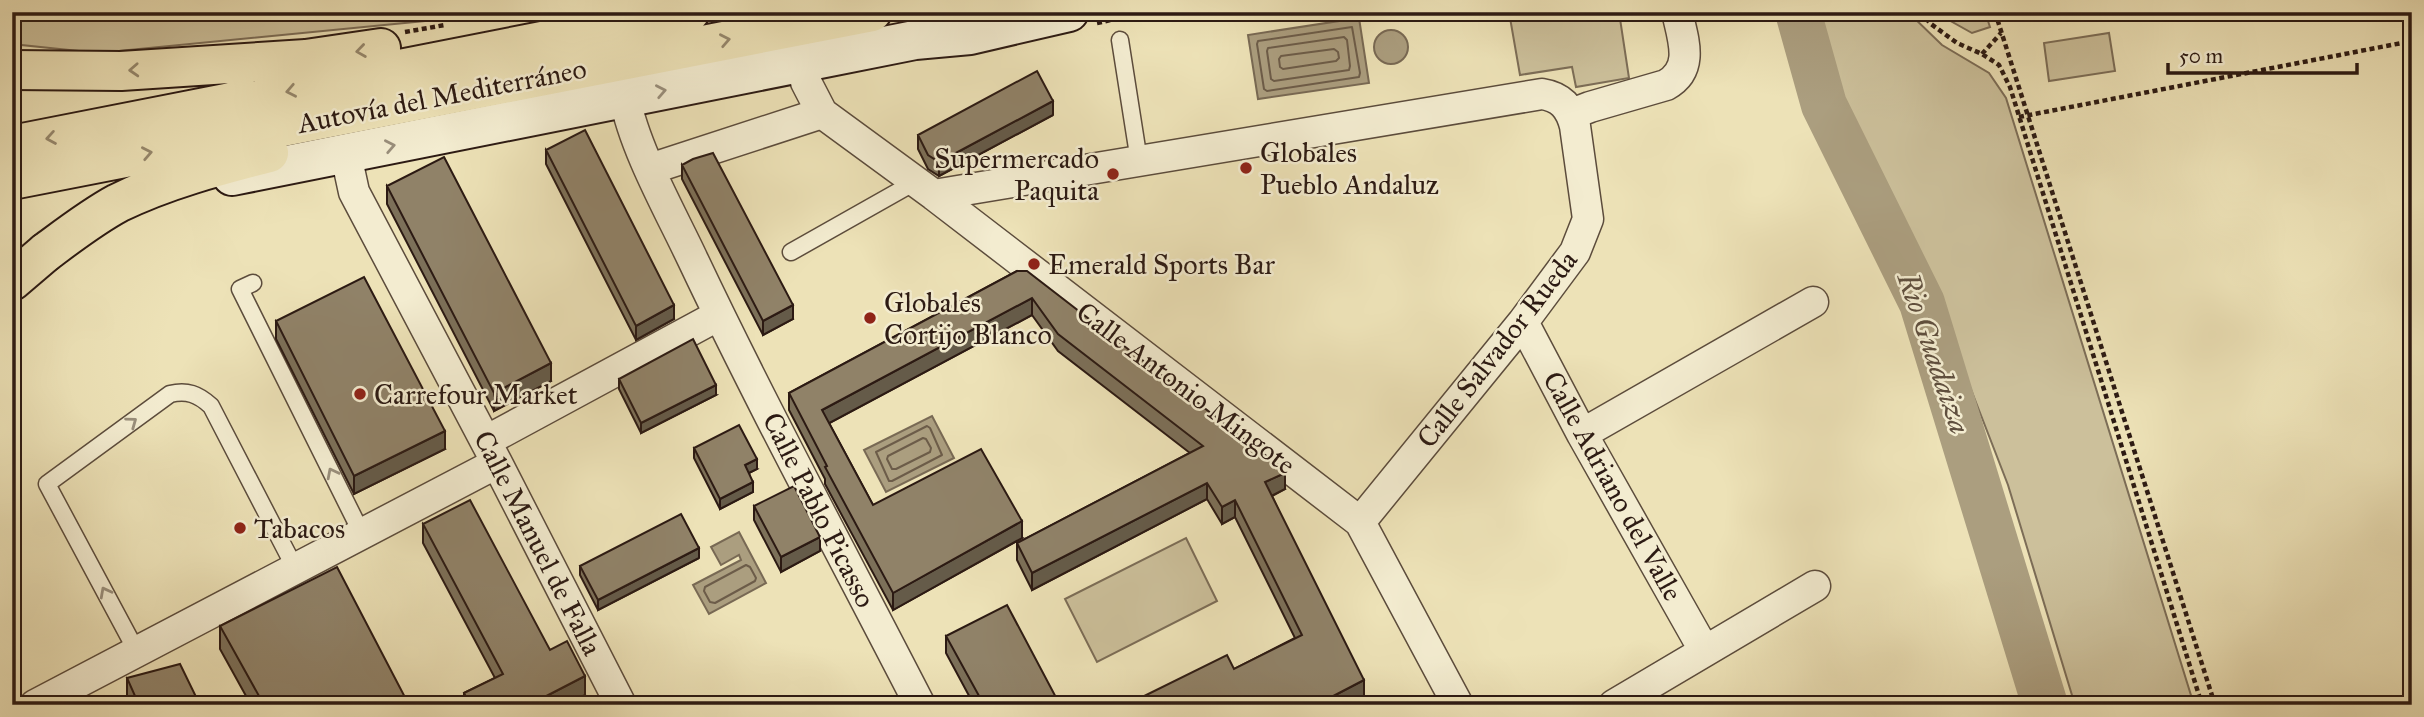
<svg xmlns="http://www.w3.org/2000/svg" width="2424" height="717" font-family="'IM FELL Great Primer',serif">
	<rect width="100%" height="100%" fill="#ede2b7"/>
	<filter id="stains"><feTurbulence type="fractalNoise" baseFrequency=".00286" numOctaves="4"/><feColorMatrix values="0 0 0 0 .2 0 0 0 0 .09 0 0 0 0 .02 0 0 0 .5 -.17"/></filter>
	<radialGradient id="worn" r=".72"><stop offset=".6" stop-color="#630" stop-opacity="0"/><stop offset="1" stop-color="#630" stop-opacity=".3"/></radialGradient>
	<path fill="#ccc09b" stroke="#7c6d57" stroke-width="2" d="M12,12h484l-30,5 -368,36 -86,-9z
		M1509,12h110l10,66 -53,9 -4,-20 -52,8z
		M1809,12h99l34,33 47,28 17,25 188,607h-119l-67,-220 -64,-165 -70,-131 -48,-117z
		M1942,12h43l5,15 -18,6 -25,-14z
		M2109,33l6,38 -66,10 -5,-38z
		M1186,538l31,63 -120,61 -32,-63z"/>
	<path fill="#ab9e7f" stroke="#786954" stroke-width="2" d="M1359,18l10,65 -111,16 -10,-64z
		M1374 47a17 17 0 1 1 34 0a17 17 0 1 1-34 0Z
		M932,416l22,42 -68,34 -22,-42z
		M739,532l27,51 -57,31 -16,-29 48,-25 -2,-5 -18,10 -10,-18z"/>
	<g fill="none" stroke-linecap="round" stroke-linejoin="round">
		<path stroke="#6c5c49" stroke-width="2" d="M1352,27l8,46 -1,4 -92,14 -3,-2 -7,-45 1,-3z
			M1344,37l3,3 3,26 -1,4 -75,11 -3,-2 -4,-28 1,-3z
			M1334,49l4,3 1,6 -3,3 -53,8 -3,-2 -1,-8 2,-3z
			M927,426l3,2 12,27 -50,26h-3l-13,-29z
			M923,438l3,1 5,9 -1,4 -34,17h-4l-5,-10 1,-3z
			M746,565l4,2 6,11 -1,3 -40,22 -5,-1 -6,-11 1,-4z"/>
		<path stroke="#ab9e7f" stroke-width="46" d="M1798,12l26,93 98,198 123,402"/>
		<defs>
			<path id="lane" d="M1120,40l19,121
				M791,252l124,-70
				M253,283l-13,6 122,245
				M137,652l-90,-168 123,-90c17,-4 28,0 41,12l85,164"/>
			<path id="street" d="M802,63l4,19 16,31 112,82 426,327 98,183
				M625,98c9,50 46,115 68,162 71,150 151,297 227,445
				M1572,114l18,-7 76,-22c29,-16 17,-46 11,-73
				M346,155l8,37 143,271 124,242
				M650,169l172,-56
				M934,195l608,-101c19,3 28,13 33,32l13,93 -13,33 -52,70 -163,200
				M1523,322l59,112 122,216
				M1582,434l231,-132
				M486,441l233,-126
				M35,705l462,-242
				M1614,705l201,-119"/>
			<path id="secondary" d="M232,176l683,-136 55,-5 99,-23"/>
			<path id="primary" d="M12,281l34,-29"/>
			<path id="highway" d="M12,70l109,1 185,-12 75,-11
				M12,145l678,-133
				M12,180l860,-168
				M46,252c23,-17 46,-35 72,-49 47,-23 100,-37 151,-50"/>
		</defs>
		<use href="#lane" stroke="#5c4c3c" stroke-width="19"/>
		<use href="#street" stroke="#5c4c3c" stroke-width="33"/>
		<use href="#secondary" stroke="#2c1a13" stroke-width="42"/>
		<use href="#primary" stroke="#2c1a13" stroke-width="42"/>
		<use href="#highway" stroke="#2c1a13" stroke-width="42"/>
		<path stroke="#2c1a13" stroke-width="4.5" stroke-dasharray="5 3.5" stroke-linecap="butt" d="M1920,12l11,12 26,19 25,11 17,11 11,22 192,618
			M1995,12l220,693
			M1097,23l51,-11
			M405,32l40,-7
			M1982,54l19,-21
			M2019,117l393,-76"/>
		<use href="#lane" stroke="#f3ecd0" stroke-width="16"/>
		<use href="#street" stroke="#f3ecd0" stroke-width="30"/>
		<use href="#secondary" stroke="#f3ecd0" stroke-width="38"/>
		<use href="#primary" stroke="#ede2b7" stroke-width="38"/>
		<use href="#highway" stroke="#ede2b7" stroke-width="38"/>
	</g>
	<path fill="#7c7059" stroke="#2c1a13" stroke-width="2" d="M1053,115l-114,61 -11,-7 -10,-20v-14z
		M546,150l128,169 -38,21 -90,-176z
		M682,165l111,154 -30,16 -81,-156z
		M387,186l164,195 -57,30 -107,-207z
		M1017,271l268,218 -13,7 92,201 -130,-28 61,-31 -60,-121 -13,7 -15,-25 -175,91 -15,-30v-17l173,-90 -132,-102 -26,-36 -203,108 44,82 149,33 -129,72 -68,-126v-5l-36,-69v-17z
		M276,321l169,128 -91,45 -78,-155z
		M619,379l97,16 -75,38 -22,-44z
		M694,448l63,21 -8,4 4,19 -33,17 -26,-51z
		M754,506l66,45 -39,21 -27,-52z
		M423,524l127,126 35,45 -20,10h-101v-12l31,-15 -72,-135z
		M699,558l-101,52 -18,-35v-9z
		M220,626l189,79h-158l-31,-56z
		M946,636l114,69h-86l-28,-52z
		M127,678l73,27h-72l-1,-3z"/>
	<path fill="#655b49" stroke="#2c1a13" stroke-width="2" d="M1053,101v14l-114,61v-14z
		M1032,298v17l-210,112v-17z
		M674,305v14l-38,21v-14z
		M793,305v14l-30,16v-14z
		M551,363v18l-57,30v-18z
		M716,385v10l-75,38v-10z
		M445,431v18l-91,45v-18z
		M757,459v10l-12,6v-10z
		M1285,473v16l-20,10v-17z
		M753,482v10l-33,17v-10z
		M1207,483v16l-175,91v-17z
		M1235,500v17l-13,7v-17z
		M1022,521v17l-129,72v-17z
		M820,537v14l-39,21v-15z
		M699,548v10l-101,52v-10z
		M585,676v19l-20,10h-36z
		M1364,680v17l-15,8h-33z"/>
	<path fill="#908268" stroke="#2c1a13" stroke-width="2" d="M1037,71l16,30 -114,61 -11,-7 -10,-20z
		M585,130l89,175 -38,21 -90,-176z
		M713,153l80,152 -30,16 -81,-156 11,-6z
		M444,157l107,206 -57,30 -107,-207z
		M1017,271h10l255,197 3,5 -20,9 99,198 -48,25h-190l101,-50 7,14 68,-34 -67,-135 -13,7 -15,-24 -175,90 -15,-30 186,-97 -145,-112 -26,-36 -210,112 51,95 108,-56 41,72 -129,72 -68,-126 2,-1 -38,-73z
		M364,277l81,154 -91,45 -78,-155z
		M693,339l23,46 -75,38 -22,-44z
		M739,425l18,34 -12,6 8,17 -33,17 -26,-51z
		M794,486l26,51 -39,20 -27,-51z
		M470,500l80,150 17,-9 18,35 -56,29h-59l-6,-12 39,-19 -80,-150z
		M681,514l18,34 -101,52 -18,-34z
		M337,567l72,138h-145l-44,-79z
		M1007,605l53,100h-76l-38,-69z
		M180,664l20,41h-61l-12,-27z"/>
	<defs><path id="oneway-chevron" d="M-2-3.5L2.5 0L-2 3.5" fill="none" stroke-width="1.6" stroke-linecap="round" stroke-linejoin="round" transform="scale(1.75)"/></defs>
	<g stroke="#96886d">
		<use href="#oneway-chevron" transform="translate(725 40) rotate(-11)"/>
		<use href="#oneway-chevron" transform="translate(361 51) rotate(172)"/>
		<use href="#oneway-chevron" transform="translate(134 70) rotate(177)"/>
		<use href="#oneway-chevron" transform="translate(291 91) rotate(169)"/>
		<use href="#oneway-chevron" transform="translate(51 138) rotate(170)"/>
		<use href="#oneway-chevron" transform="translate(147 153) rotate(-11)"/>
	</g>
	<g stroke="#998e7b">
		<use href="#oneway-chevron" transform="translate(661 91) rotate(-11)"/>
		<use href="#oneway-chevron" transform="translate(390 146) rotate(-11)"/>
		<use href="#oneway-chevron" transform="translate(132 422) rotate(-36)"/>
		<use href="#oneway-chevron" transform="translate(332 473) rotate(-117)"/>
		<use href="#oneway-chevron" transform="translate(105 592) rotate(-118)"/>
	</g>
	<g fill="#8f2418" stroke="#f3ecd0" stroke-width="2.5">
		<circle cx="1246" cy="168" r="7"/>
		<circle cx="1113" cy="174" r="7"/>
		<circle cx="1034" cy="264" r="7"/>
		<circle cx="870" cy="318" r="7"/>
		<circle cx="360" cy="394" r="7"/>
		<circle cx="240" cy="528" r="7"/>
	</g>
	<g text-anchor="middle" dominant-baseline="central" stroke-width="5" stroke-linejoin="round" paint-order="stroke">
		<g font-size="28" fill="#2c1a13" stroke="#f3ecd0">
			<text transform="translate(442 96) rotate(-11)">Autovía del Mediterráneo</text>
			<text transform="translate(1497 349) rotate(-52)">Calle Salvador Rueda</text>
			<text transform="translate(1186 388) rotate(37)">Calle Antonio Mingote</text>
			<text transform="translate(1613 486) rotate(61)">Calle Adriano del Valle</text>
			<text transform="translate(819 510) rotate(63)">Calle Pablo Picasso</text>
			<text transform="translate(538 543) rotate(63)">Calle Manuel de Falla</text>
		</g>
		<g font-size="28" fill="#2c1a13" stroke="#f3ecd0" text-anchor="start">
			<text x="1260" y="152">Globales<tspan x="1260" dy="32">Pueblo Andaluz</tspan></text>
			<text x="1099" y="158" text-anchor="end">Supermercado<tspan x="1099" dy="32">Paquita</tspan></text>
			<text x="1048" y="264">Emerald Sports Bar</text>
			<text x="884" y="302">Globales<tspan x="884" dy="32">Cortijo Blanco</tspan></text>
			<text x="374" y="394">Carrefour Market</text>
			<text x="254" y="528">Tabacos</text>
		</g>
		<g font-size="30" font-style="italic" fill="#5f4f3e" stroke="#f3ecd0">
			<text transform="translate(1934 353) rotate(71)">Rio Guadaiza</text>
		</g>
	</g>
	<rect width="2424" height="717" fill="none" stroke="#ede2b7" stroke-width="42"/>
	<rect x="14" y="14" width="2396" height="689" fill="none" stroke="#2c1a13" stroke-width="3.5"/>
	<rect x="21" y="21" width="2382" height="675" fill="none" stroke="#2c1a13" stroke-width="2"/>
	<path d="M2168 63v10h189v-10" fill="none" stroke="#2c1a13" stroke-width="3.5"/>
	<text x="2179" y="63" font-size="21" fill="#2c1a13" stroke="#f3ecd0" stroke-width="5" paint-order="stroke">50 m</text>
	<rect width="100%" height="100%" filter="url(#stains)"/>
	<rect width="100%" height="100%" fill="url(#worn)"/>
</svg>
